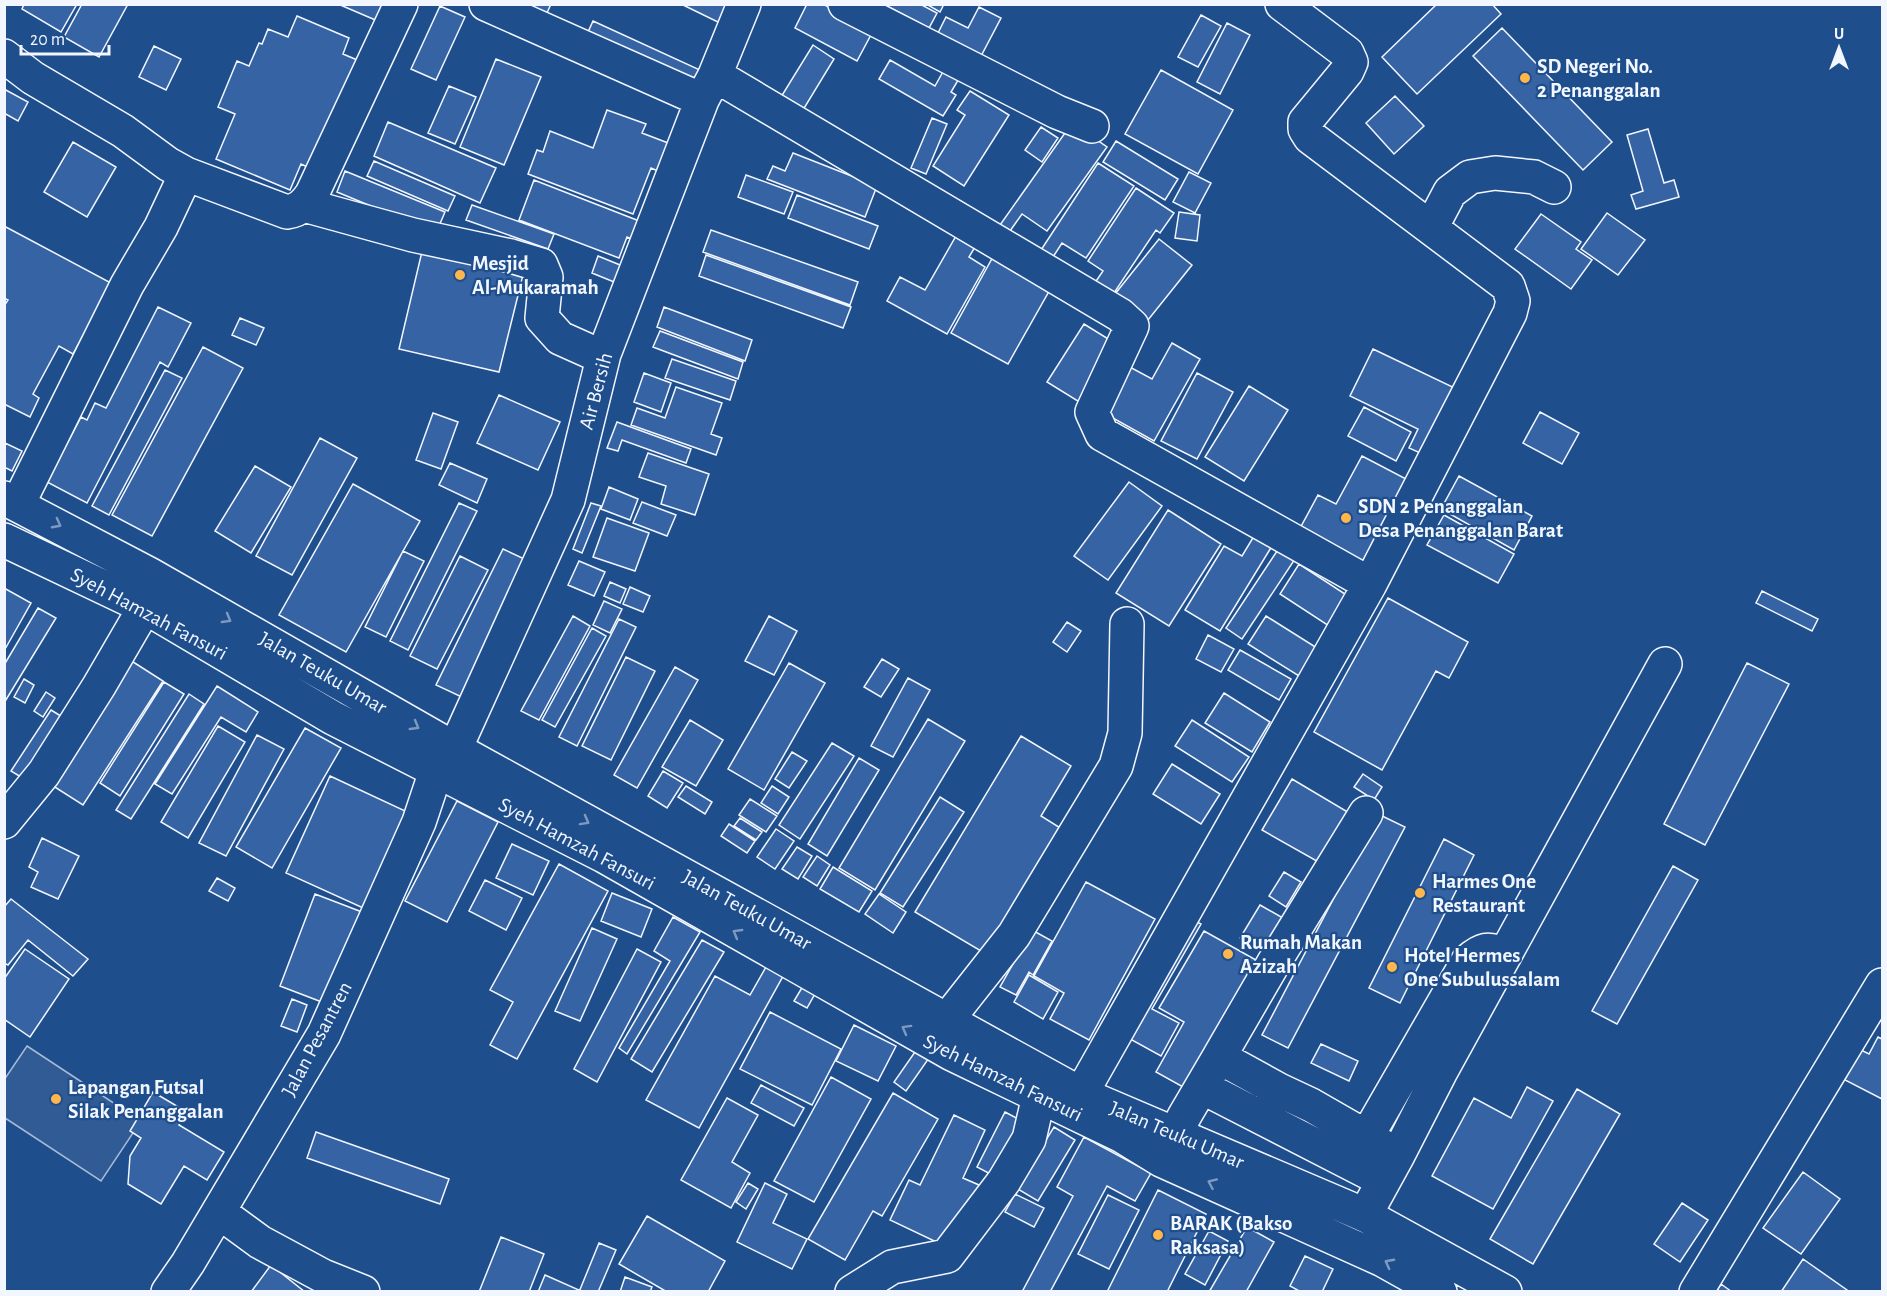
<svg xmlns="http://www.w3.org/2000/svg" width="1887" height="1296" font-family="'Alegreya Sans',sans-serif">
	<rect width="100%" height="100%" fill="#1f4e8c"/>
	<path fill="#305b95" stroke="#a8bbd7" stroke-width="1.5" d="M27,1046l114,75 -40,60 -96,-63 -1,-38z"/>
	<path fill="#3563a3" stroke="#f2f6ff" stroke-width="1.5" d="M24,4h53l-16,28 -39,-23z
		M82,4h46l-29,53 -35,-20z
		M338,4h58l-9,21z
		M524,4h27l-5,11z
		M681,4h53l-10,21z
		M807,4h16l50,27 -16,30 -62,-33z
		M883,4h37l17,9 -8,15z
		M926,4h18l-4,8z
		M1437,4h55l9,10 -84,80 -35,-37z
		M440,6l25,11 -29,63 -25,-11z
		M979,7l22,11 -21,40 -43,-23 9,-18 22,11z
		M1201,15l20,11 -23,41 -20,-10z
		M297,16l52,22 -6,16 19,8 -46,109 -15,-7 -11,26 -74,-31 19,-45 -17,-7 19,-46 12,5 10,-23 3,1 6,-15 20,8z
		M593,21l107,49 -9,20 -107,-49z
		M1227,23l23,12 -30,59 -23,-12z
		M1502,28l110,114 -29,28 -110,-114z
		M813,45l21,14 -31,51 -22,-13z
		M154,46l27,13 -15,31 -27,-13z
		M496,59l45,18 -37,88 -44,-18z
		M890,60l45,26 10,-18 15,9 -9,15 5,3 -13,21 -64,-37z
		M1161,70l72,40 -35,64 -73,-40z
		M449,86l27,11 -21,47 -27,-11z
		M4,89l24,13 -10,19 -14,-8z
		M970,91l39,24 -45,71 -31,-20 32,-51 -8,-5z
		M1395,96l29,30 -30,28 -28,-31z
		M607,110l39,14 -4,9 34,13 -11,28 -14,-6 -18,46 -105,-40 9,-24 6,2 7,-21 43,17z
		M932,118l15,6 -21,50 -15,-6z
		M388,122l108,46 -16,35 -106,-47z
		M1072,123l35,24 -60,84 -25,-17 -12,17 -10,-6z
		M1041,127l17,11 -16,24 -17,-12z
		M1648,129l16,54 10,-3 5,17 -43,12 -5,-14 12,-4 -16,-56z
		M1116,141l62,38 -13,21 -62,-38z
		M73,142l43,25 -29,50 -43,-25z
		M793,153l84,33 -12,31 -98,-38 6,-13 12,5z
		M374,161l81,35 -7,15 -81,-35z
		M1098,163l36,23 -48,72 -24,-15 -9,14 -12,-7z
		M345,171l100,41 -9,21 -99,-41z
		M1189,172l22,11 -16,30 -22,-11z
		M746,175l47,17 -9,22 -46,-17z
		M534,180l113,44 -7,18 -13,-5 -8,21 -100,-38z
		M1136,188l38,25 -14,20 -4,-3 -46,69 -18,-12 11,-16 -15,-10z
		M797,195l81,31 -9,23 -81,-31z
		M472,205l82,29 -6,15 -82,-29z
		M1179,212l21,3 -3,26 -22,-3z
		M1607,213l38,27 -27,35 -37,-26z
		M1541,214l40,28 -5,7 16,11 -21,29 -56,-40z
		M4,226l107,57 -38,71 -14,-8 -26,48 6,4 -9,19 -26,-13v-98l4,-6 -4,-2z
		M711,230l147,52 -8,23 -147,-53z
		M956,236l19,11 -6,10 16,10 -38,67 -60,-33 13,-24 25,13z
		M1159,239l33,26 -44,55 -33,-26z
		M424,243l101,24 -26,105 -100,-23z
		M706,255l145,52 -8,21 -144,-52z
		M994,255l58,31 -44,78 -57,-31z
		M598,256l27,11 -6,17 -27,-11z
		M158,307l33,16 -23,44 -8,-5 -73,141 -40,-21 34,-65 6,3 8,-17 11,5z
		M664,307l88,33 -7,21 -88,-34z
		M240,318l24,10 -8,17 -24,-10z
		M1084,324l34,21 -37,58 -34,-21z
		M660,331l83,31 -5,17 -85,-32z
		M1172,343l28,16 -46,82 -52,-29 26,-46 24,13z
		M203,347l40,21 -91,168 -40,-21z
		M1373,349l88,42 -32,66 -20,-9 9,-19 -68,-33z
		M672,359l64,22 -6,19 -65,-22z
		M165,370l17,8 -73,137 -17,-9z
		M644,373l27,10 -10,29 -27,-10z
		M1197,373l36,19 -36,67 -36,-18z
		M1249,386l39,24 -44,71 -39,-24z
		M676,387l46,16 -11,31 11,4 -6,17 -85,-30 6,-17 28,10z
		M499,395l61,27 -22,48 -61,-27z
		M1364,407l47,25 -15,29 -48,-25z
		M1540,412l39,21 -17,31 -39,-21z
		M433,413l25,9 -17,47 -25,-9z
		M617,422l74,27 -5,14 -64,-23 -4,11 -11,-3z
		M320,438l37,20 -65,117 -36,-19z
		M5,443l17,8 -10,20 -8,-4z
		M648,453l61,21 -14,41 -34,-11 5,-18 -27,-9z
		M1362,456l46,24 -46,85 -64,-33 20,-37 18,9z
		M450,463l37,16 -10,24 -38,-18z
		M255,466l36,21 -40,66 -36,-22z
		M1459,476l73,40 -18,34 -73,-41z
		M1129,482l33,24 -54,74 -34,-24z
		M353,484l67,37 -74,131 -67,-37z
		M609,487l29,12 -8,21 -29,-11z
		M642,502l34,13 -9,21 -34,-13z
		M459,503l18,8 -69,139 -18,-9z
		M591,503l10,3 -19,47 -9,-4z
		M1168,510l53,34 -52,82 -53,-33z
		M1444,515l70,39 -16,29 -71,-38z
		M607,518l42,15 -14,38 -42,-14z
		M1254,536l18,10 -52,85 -35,-21 39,-64 18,10z
		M1279,548l16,11 -53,80 -16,-11z
		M503,549l30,14 -67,136 -30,-14z
		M403,551l21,10 -38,76 -21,-10z
		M460,556l28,14 -51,99 -27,-13z
		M579,561l26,11 -11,24 -26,-11z
		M1299,564l49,32 -19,30 -49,-32z
		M610,582l16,7 -6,14 -16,-7z
		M630,587l20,9 -7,16 -20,-8z
		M4,588l27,15 -27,48z
		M1762,591l56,28 -6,12 -56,-28z
		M1388,598l80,44 -19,36 -13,-7 -54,99 -68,-38z
		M604,601l18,8 -12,24 -17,-8z
		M38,608l18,10 -52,85v-38z
		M573,616l17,10 -51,94 -18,-9z
		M769,616l28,15 -23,44 -29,-14z
		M1266,616l51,32 -18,28 -51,-32z
		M619,619l17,8 -59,119 -18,-9z
		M1067,622l14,9 -14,21 -14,-10z
		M592,628l14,8 -51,91 -13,-7z
		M1208,635l26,14 -13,23 -25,-13z
		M1240,650l51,29 -12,21 -51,-30z
		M626,657l29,14 -44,89 -29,-14z
		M882,659l17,10 -18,28 -17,-10z
		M130,660l33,21 -80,124 -33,-21z
		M789,663l36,20 -61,107 -36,-21z
		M1747,663l42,21 -84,161 -41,-21z
		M675,667l23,13 -61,108 -23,-13z
		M908,678l22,12 -37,67 -22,-11z
		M24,679l10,6 -9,18 -11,-6z
		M164,682l20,12 -64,102 -20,-13z
		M217,686l41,26 -12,20 -25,-15 -49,77 -17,-10z
		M46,692l9,6 -12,19 -9,-6z
		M1224,693l46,29 -18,30 -47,-29z
		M189,694l15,10 -73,115 -15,-9z
		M51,710l18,11 -40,61 -18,-11z
		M928,719l37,22 -90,149 -36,-22z
		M690,720l33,20 -27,46 -34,-19z
		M1192,720l57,37 -17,25 -57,-36z
		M218,726l27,16 -57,96 -27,-16z
		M305,728l36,20 -69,120 -36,-21z
		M257,735l27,14 -58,107 -27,-13z
		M1021,736l50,30 -30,50 21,13 -76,125 -71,-42z
		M832,743l22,13 -54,83 -21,-14z
		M792,752l15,9 -18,27 -14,-9z
		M859,758l20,12 -52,86 -19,-12z
		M1172,764l48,30 -19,30 -48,-30z
		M663,771l20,12 -16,25 -19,-12z
		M1363,774l19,13 -8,13 -20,-13z
		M330,776l86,40 -44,96 -86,-39z
		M1292,779l59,35 -29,50 -60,-34z
		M686,786l26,16 -7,12 -27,-17z
		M772,786l17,11 -11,17 -17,-11z
		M940,797l24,15 -61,95 -23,-14z
		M750,799l27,17 -11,16 -27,-17z
		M457,801l41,21 -51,100 -42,-21z
		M1378,814l27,13 -117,221 -26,-13z
		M740,818l22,14 -6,8 -22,-14z
		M729,824l26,17 -8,12 -26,-17z
		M776,829l18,12 -19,28 -18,-12z
		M42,838l37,18 -21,43 -27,-12 7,-15 -9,-5z
		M1444,839l30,16 -74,148 -31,-15z
		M512,844l37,17 -16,34 -37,-17z
		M797,847l15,9 -14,23 -16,-10z
		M817,856l13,9 -13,21 -14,-9z
		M559,864l49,27 -91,168 -27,-14 23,-43 -23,-12z
		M1673,866l25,14 -81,144 -25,-13z
		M833,867l39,24 -13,21 -39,-23z
		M1284,872l17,10 -15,25 -17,-11z
		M217,878l18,10 -7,13 -19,-10z
		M485,880l37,18 -16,32 -37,-19z
		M1086,882l69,37 -66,121 -39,-21 14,-26 -30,-17z
		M612,893l40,16 -11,28 -40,-16z
		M315,894l47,18 -35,92 -47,-18z
		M879,894l27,18 -13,21 -28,-19z
		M11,899l77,60 -15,17 -45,-36 -20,25 -4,-2v-56z
		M1260,905l23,13 -21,33 -22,-13z
		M1187,916l14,8 -49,85 27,14 -18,33 -40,-22z
		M673,917l27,15 -73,122 -8,-6 51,-87 -16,-10z
		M592,928l25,11 -37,82 -25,-10z
		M1032,930l20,11 -19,34 -4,-3 -13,23 -16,-8z
		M1204,931l61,34 -73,127 -36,-20 28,-50 -25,-14z
		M702,940l22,12 -72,120 -21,-13z
		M25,949l44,30 -39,58 -26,-18v-40z
		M637,949l24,13 -64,120 -23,-13z
		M770,960l17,9 -88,159 -53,-28 69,-124 35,19z
		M1029,975l29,17 -15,27 -29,-17z
		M803,986l13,6 -9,16 -13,-7z
		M292,999l15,6 -10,27 -16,-6z
		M770,1012l71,37 -29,56 -72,-36z
		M854,1025l42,21 -18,35 -42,-20z
		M1878,1037l4,2v60l-37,-19 14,-31 10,5z
		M1321,1044l37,17 -9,20 -38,-18z
		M917,1049l12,9 -23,33 -12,-9z
		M831,1077l40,22 -57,103 -40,-21z
		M761,1085l43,23 -10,18 -43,-23z
		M1527,1087l26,14 -60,108 -61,-33 42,-78 37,20z
		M1577,1089l43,25 -87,150 -43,-25z
		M153,1092l34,20 -8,13 45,27 -17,28 -23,-14 -23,38 -33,-20 2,-28 11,-18 -11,-7z
		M893,1093l45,26 -56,97 -9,-5 -28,49 -37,-21z
		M727,1098l31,17 -26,47 18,11 -19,35 -50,-28z
		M1005,1112l19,10 -28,55 -19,-10z
		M954,1115l31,15 -22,48 16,7 -30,63 -59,-28 19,-40 11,5z
		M1054,1127l21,13 -37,61 -22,-13z
		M316,1132l133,47 -9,25 -133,-46z
		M1084,1137l67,36 -16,28 -28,-15 -57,106h-28l51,-96 -16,-9z
		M1803,1172l37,27 -39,55 -38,-26z
		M748,1183l10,6 -12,20 -10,-7z
		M765,1183l22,11 -14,29 34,16 -15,30 -55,-27z
		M1158,1190l48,24 -39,78h-60z
		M1015,1194l29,14 -10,19 -29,-15z
		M1108,1195l31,15 -30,59 -31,-15z
		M1682,1203l26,17 -28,42 -26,-18z
		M647,1216l78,45 -17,31h-41l-48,-28z
		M1247,1227l27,15 -28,50h-37z
		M1209,1231l19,10 -23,44 -20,-11z
		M501,1237l43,17 -15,38h-50z
		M599,1243l17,7 -18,42h-19z
		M1305,1256l28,13 -11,23h-21l-11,-6z
		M1803,1259l44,31 -1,2h-65z
		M271,1265l34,27h-54z
		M545,1275l34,15 -1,2h-40z
		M625,1277l27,10 -2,5h-30z
		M1721,1284l11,8h-16z"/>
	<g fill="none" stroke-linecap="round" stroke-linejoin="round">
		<defs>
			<path id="minor" d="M486,4l216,96
				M845,4l212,108 35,14
				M4,56l29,22 90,53 45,33 18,10 -25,53 -34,58 -109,219
				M715,75l405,240 12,11 -40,86 10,22 268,150
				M186,174l101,38c13,-2 18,-8 25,-18l89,-190
				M304,205l109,30 98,21 30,9 5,12 -4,41 18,20 29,13 15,3
				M1431,228l19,-36 20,-15 25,-4 39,4 20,10
				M4,822l40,-49 55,-87 46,-79
				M947,1020l67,-85 102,-169 9,-33 2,-109
				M1219,1057l54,-93 93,-151
				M1202,1087l181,93
				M1081,1094l289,-510 140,-271 3,-12 -5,-15 -198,-149 -5,-8v-7l42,-51 4,-9 -4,-9 -65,-49
				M1366,1138l102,-177c14,-12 20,-14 37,-6
				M1398,1155l43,-84 224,-407
				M1162,1158l23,-43 34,-58 60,33 32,15 87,50 -33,60
				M219,1212l41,30 63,34 40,16
				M168,1292l20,-29 136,-229 95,-212 17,-51 19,-22 113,-249 36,-146 98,-254 13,-25 29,-71
				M852,1292l40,-25 55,-11 57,-75 25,-42 10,-43
				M1696,1292l186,-307"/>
			<path id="highway" d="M4,498l145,76 306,175 626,345 284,121 140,77
				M4,540l141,67 188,111 271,138 348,198 170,82 39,24 222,100 57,32"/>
		</defs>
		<use href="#minor" stroke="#f2f6ff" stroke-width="36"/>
		<use href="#highway" stroke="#f2f6ff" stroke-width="36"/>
		<use href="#minor" stroke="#1f4e8c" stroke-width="33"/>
		<use href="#highway" stroke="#1f4e8c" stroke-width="33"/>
	</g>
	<defs><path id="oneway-chevron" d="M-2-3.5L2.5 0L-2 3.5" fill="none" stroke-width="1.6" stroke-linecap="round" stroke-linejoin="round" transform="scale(1.5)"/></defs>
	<g stroke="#7e9ac0">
		<use href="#oneway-chevron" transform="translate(57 524) rotate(28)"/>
		<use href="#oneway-chevron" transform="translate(227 619) rotate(30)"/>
		<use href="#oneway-chevron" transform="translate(415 726) rotate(30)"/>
		<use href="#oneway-chevron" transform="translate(585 821) rotate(29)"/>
		<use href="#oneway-chevron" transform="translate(737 933) rotate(-150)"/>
		<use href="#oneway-chevron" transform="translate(906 1029) rotate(-151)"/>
		<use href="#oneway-chevron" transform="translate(1212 1183) rotate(-156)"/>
		<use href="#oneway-chevron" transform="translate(1389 1263) rotate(-152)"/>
	</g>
	<g fill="#ffb74d" stroke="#1f4e8c" stroke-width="2">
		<circle cx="1525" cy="78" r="6"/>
		<circle cx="460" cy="275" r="6"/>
		<circle cx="1346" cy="518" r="6"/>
		<circle cx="1420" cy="893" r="6"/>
		<circle cx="1228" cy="954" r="6"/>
		<circle cx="1392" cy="967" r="6"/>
		<circle cx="56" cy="1099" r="6"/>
		<circle cx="1158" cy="1235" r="6"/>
	</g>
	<g text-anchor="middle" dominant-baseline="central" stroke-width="4.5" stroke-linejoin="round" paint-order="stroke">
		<g font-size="21" font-weight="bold" fill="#f2f6ff" stroke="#1f4e8c" text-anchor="start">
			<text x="1537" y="66">SD Negeri No.<tspan x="1537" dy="24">2 Penanggalan</tspan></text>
			<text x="472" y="263">Mesjid<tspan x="472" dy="24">Al-Mukaramah</tspan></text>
			<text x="1358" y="506">SDN 2 Penanggalan<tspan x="1358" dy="24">Desa Penanggalan Barat</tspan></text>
			<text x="1432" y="881">Harmes One<tspan x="1432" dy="24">Restaurant</tspan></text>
			<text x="1240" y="942">Rumah Makan<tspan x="1240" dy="24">Azizah</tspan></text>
			<text x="1404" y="955">Hotel Hermes<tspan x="1404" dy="24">One Subulussalam</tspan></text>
			<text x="68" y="1087">Lapangan Futsal<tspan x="68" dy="24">Silak Penanggalan</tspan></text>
			<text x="1170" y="1223">BARAK (Bakso<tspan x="1170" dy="24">Raksasa)</tspan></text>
		</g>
		<g font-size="21" fill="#f2f6ff" stroke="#1f4e8c">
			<text transform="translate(596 391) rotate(-75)">Air Bersih</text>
			<text transform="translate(149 614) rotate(28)">Syeh Hamzah Fansuri</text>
			<text transform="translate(323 673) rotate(30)">Jalan Teuku Umar</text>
			<text transform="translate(577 844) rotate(28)">Syeh Hamzah Fansuri</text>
			<text transform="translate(747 910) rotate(29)">Jalan Teuku Umar</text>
			<text transform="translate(317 1039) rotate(-62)">Jalan Pesantren</text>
			<text transform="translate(1003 1078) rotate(26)">Syeh Hamzah Fansuri</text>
			<text transform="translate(1177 1135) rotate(23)">Jalan Teuku Umar</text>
		</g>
	</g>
	<rect width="1887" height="1296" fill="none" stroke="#f2f6ff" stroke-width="12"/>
	<g transform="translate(1839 48)" stroke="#1f4e8c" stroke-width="4.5" paint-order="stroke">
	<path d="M0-4.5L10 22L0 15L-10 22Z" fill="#f2f6ff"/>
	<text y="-9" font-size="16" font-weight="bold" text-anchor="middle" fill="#f2f6ff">U</text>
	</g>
	<path d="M21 45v9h88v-9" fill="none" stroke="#f2f6ff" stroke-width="3"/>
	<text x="30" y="45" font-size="18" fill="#f2f6ff" stroke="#1f4e8c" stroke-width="4.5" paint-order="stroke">20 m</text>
</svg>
